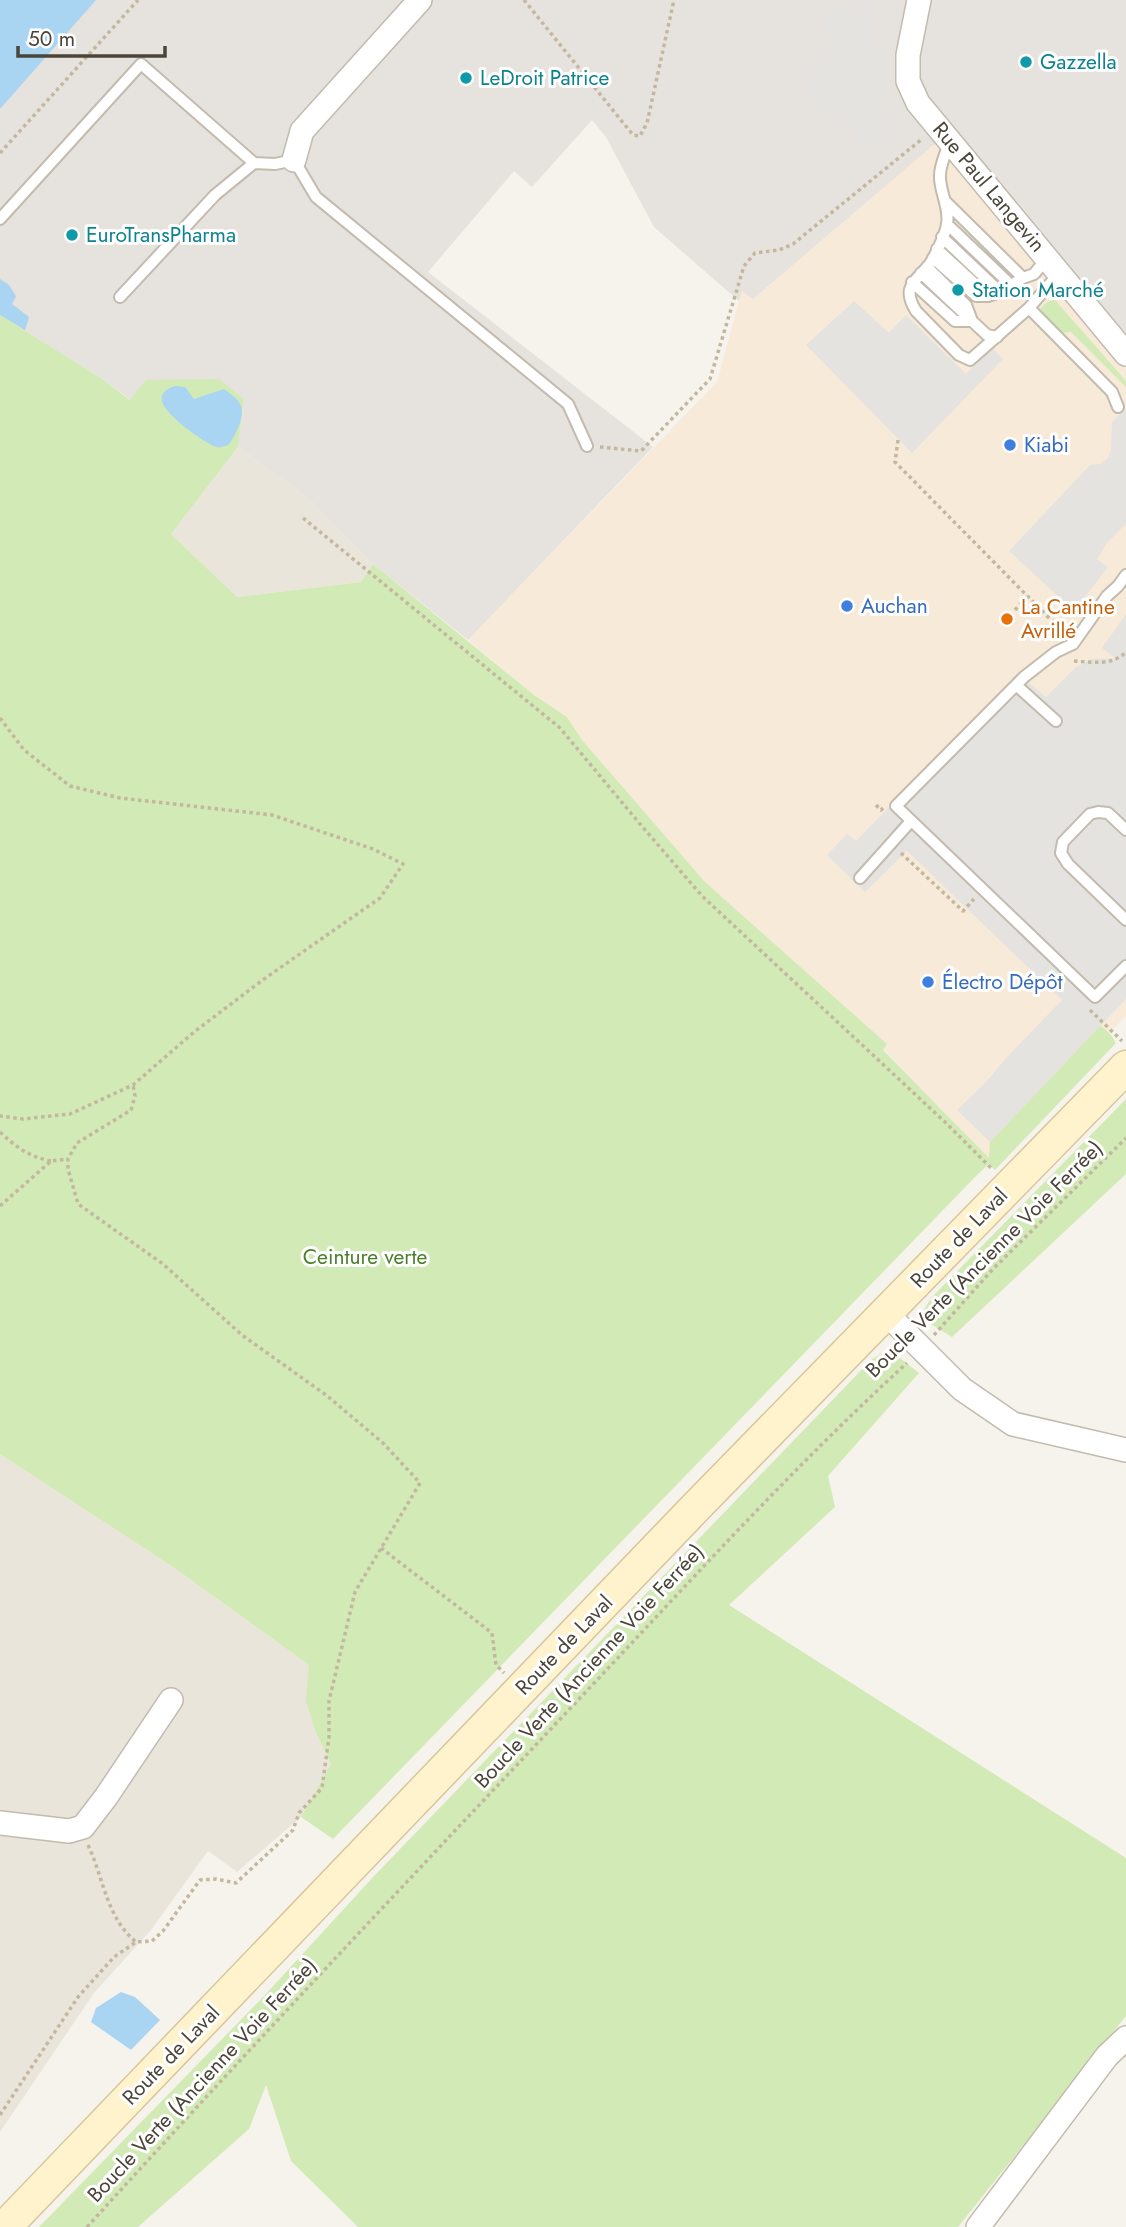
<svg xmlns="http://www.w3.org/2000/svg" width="1126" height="2227" font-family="Jost,sans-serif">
	<rect width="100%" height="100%" fill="#f6f3ec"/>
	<path fill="#eae5da" d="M238,447l68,49 67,68 -12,18 -124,15 -66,-63z
		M0,1454l173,113 136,98 7,68 15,31 -30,53 -64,55 -29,-21 -57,79 -57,63 -94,139z"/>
	<path fill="#f7ead8" d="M944,135l182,219v662l-137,142 -106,-109 4,-5 -182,-162 -123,-142 -15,-23 -33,-22 -66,-55 249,-258 25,-92 11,9z"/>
	<path fill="#e6e2dd" d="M0,0h1126v354l-181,-219 -192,164 -11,-8 -3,10 -85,-74 -48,-90 -14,-17 -60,67 -18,-16 -86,101 225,175 -185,193 -95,-76 -67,-68 -68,-49 6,-48 -113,1 -30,-22 -101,-63z"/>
	<path fill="#d2eab5" d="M1055,300l71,81v6l-55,-55 -9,1 -22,-21 -1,-2 8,-8z
		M0,315l101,63 29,22 16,-20 73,-1 25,20 -6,48 -67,87 66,63 124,-15 12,-18 161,131 33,22 15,23 123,142 182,162 -4,6 106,108v3l1,-19 110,-117 11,10 5,8 -121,127 -6,-6 -11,10 -645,665 -32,-22 30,-53 -15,-31 -10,-32 3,-36 -136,-98 -173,-113z
		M1126,1099v75l-174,163 -23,-14 -13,-1 16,-25z
		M884,1352l16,6 19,15 -91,103 7,31 -106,98 397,253v158l-168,211h-600l-67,-66 -25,-76 -17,44 -111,98h-99l225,-231 111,-121 496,-515z"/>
	<path fill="#e5e3e0" d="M873,0v48h15l-3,22 4,22 -14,1 22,31 4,14 -42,10 -5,-17 -44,-27 -8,-29 28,-31 -7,-33z
		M854,301l35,32 17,-18 60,59 26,-26 11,11 -91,94 -106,-108z
		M1126,408v116l-19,19 -10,16 11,8 -34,44 -65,-60 81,-86 10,-1 8,-6 3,-7 1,-29z
		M1126,614v385l-136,143 -33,-32 29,-28 23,-27 53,-55 -155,-149 -42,41 -38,-37 20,-21 9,7 163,-167 27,23 29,-29 16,-9 24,-1 -13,-10z"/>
	<path fill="#a9d4f2" d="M0,0h96l-96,109z
		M0,279l9,6 7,11 -4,8 17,13 -4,13 -25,-15z
		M175,386l10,1 9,12 30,-10c6,5 15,10 17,17 4,10 -6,32 -13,39 -3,1 -8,3 -11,2 -12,-3 -53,-33 -55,-46 -2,-9 7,-13 13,-15z
		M121,1992l14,5 25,23 -29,30 -40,-28 5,-14z"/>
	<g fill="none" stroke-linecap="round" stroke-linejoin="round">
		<defs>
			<path id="lane" d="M949,143c-3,10 -9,22 -9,32 -1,16 10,32 7,49 -1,9 -12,33 -18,41 -14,17 -28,22 -13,46l43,44 11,5 59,-52 31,-36
				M946,202l77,76 11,-4 13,-16
				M0,219l141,-155 113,99 21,1 19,-4 22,37 252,207 19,42
				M947,224l64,61 12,-7
				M942,237l58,55 11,-7
				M937,249l51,47 12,-4
				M933,258l43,38h12
				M927,267l39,38 6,16 15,14 10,2
				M921,273l49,46
				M912,282l43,39h17
				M120,297l95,-102 39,-32
				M1029,308l83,84 6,15
				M1126,575l-8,11 -11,10 -34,48 -17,8 -32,25 -128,129 199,191 31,-31
				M1016,685l40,36
				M1126,830l-18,-17 -10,-1 -8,2 -27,28 -2,11 7,11 58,56
				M860,878l51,-57"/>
			<path id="street" d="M919,0l-11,55v26l10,22 208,251
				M294,160l8,-29 118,-131
				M886,1313l76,76 51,35 113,26
				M0,1823l69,8 14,-4 23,-30 65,-97
				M978,2227l129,-171 19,-18"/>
			<path id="secondary" d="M5,2227l690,-719 431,-441"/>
		</defs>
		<use href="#lane" stroke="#c2bbae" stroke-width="14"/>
		<use href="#street" stroke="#c2bbae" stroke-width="26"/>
		<use href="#secondary" stroke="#d6c79b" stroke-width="35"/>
		<path stroke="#c4b79f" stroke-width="3.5" stroke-dasharray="3.5 3.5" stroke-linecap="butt" d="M524,0l109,135 7,1 7,-13 27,-123
			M0,153l138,-153
			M898,440l-3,22 159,161 4,13
			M600,447l41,4 69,-72 34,-113 11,-13 24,-3 14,-6 129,-105
			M303,518l257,210 80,96 62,72 244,227 45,45
			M1015,610l12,-14
			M1074,661c18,1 37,5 51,-8
			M0,718l24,32 46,36 50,12 152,17 101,34 30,15 -23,34 -116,81 -70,53 -61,53 -63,29 -47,5 -23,-3
			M876,805l5,5 2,-2
			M901,853l62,58 11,-12
			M1090,1010l32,31
			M0,1132c16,15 29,25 51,29
			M0,1206l51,-45 17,-2
			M934,1335l59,-66 133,-131
			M381,1548l111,85 4,32 8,8
			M539,1708l17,16
			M88,1845c16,34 18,72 48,97
			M0,2115l78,-118 36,-40 22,-15 16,-1 11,-10 37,-51 16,-1 20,4 57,-53 6,-17 23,-25 7,-51v-36l26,-109 65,-109 -37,-40 -57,-48 -84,-60 -79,-71 -85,-60 -10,-35v-10l9,-16 54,-33 4,-14 -2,-11
			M87,2227c163,-179 328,-354 494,-530 107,-113 211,-229 326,-334"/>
		<use href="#lane" stroke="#fff" stroke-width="10"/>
		<use href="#street" stroke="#fff" stroke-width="23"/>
		<use href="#secondary" stroke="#fff3cd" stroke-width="32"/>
	</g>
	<g fill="#0f9aa8" stroke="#fff" stroke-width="2.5">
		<circle cx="1026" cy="62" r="7"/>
		<circle cx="466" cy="78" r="7"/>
		<circle cx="72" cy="235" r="7"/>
		<circle cx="958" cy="290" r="7"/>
	</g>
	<g fill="#3f7fe0" stroke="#fff" stroke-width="2.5">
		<circle cx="1010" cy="445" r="7"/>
		<circle cx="847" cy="606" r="7"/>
		<circle cx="928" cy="982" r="7"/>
	</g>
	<circle fill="#e8710a" stroke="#fff" stroke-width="2.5" cx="1007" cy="619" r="7"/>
	<g text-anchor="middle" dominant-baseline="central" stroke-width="6" stroke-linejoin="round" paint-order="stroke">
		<g font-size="21" fill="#0d838f" stroke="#fff" text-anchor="start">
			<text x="1040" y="62">Gazzella</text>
			<text x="480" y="78">LeDroit Patrice</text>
			<text x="86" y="235">EuroTransPharma</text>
			<text x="972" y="290">Station Marché</text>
		</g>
		<g font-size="21" fill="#4b4439" stroke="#fff">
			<text transform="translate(989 187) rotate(50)">Rue Paul Langevin</text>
			<text transform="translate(959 1238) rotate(-46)">Route de Laval</text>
			<text transform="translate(984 1259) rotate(-45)">Boucle Verte (Ancienne Voie Ferrée)</text>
			<text transform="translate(564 1645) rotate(-46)">Route de Laval</text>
			<text transform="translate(589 1666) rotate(-47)">Boucle Verte (Ancienne Voie Ferrée)</text>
			<text transform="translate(171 2055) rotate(-46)">Route de Laval</text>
			<text transform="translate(202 2080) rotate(-47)">Boucle Verte (Ancienne Voie Ferrée)</text>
		</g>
		<g font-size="21" fill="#366cbe" stroke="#fff" text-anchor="start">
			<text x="1024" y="445">Kiabi</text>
			<text x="861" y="606">Auchan</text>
			<text x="942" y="982">Électro Dépôt</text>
		</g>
		<g font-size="21" fill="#c56008" stroke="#fff" text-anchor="start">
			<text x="1021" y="607">La Cantine<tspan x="1021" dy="24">Avrillé</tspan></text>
		</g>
		<g font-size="21" fill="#4a7f2a" stroke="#fff">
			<text x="365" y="1257">Ceinture verte</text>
		</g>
	</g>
	<path d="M18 46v10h147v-10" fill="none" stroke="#4b4439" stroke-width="3.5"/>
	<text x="28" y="46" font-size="21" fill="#4b4439" stroke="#ffffff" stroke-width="5" paint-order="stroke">50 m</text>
</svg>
